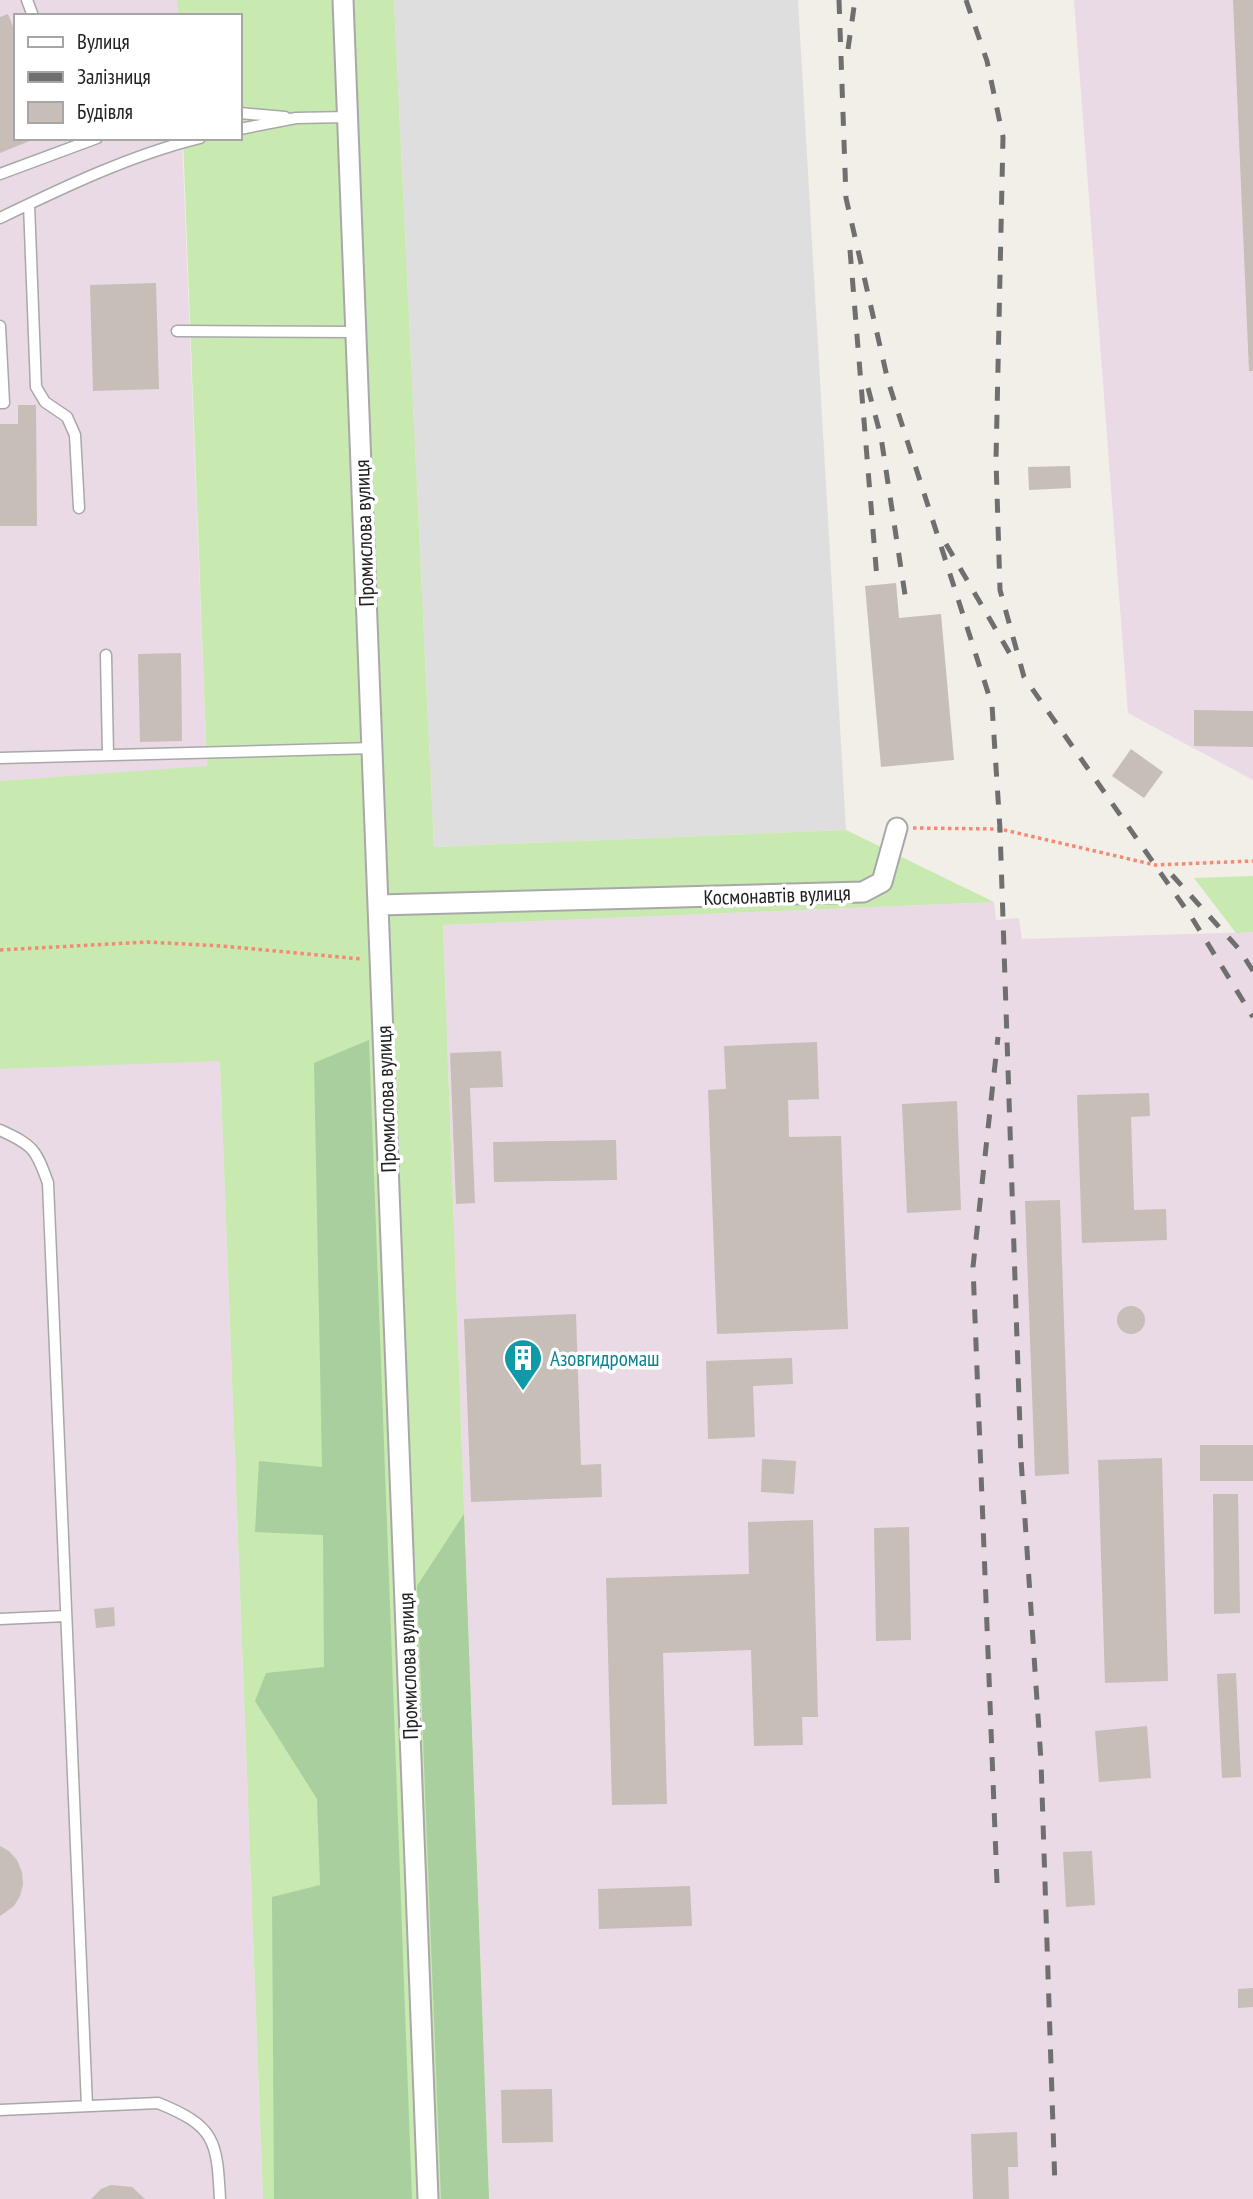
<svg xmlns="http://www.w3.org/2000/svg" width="1253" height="2199" font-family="'PT Sans Narrow',sans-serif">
	<rect width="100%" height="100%" fill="#f1efe8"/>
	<path fill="#dfdede" d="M394,0h404l48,830 -412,17z"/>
	<path fill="#eadae6" d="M0,0h177l1,16h-162v122h166l25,629 -207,14z
		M1074,0h179v780l-125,-67z
		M994,902l2,18 23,-2 3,21 231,-7v1267h-764l-46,-1274z
		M220,1060l43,1139h-263v-1130z"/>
	<path fill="#c8e9b0" d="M177,0h217l40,847 412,-17 148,72 -551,23 46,1274h-226l-43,-1138 -220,8v-288l207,-15 -24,-628h57v-122h-62z
		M1253,876v56l-17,1 -42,-55z"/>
	<path fill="#a9cf9e" d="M369,1040l43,1159h-138l-2,-302 48,-12 -3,-86 -62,-98 11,-28 58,-6 -1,-132 -68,-3 4,-71 63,6 -8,-404z
		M464,1514l25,685h-48l-24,-613z"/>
	<path fill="#c6beb7" d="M1233,0h20v371h-4z
		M8,14l8,20v104h21l-37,15v-136z
		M156,283l3,106 -66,2 -3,-106z
		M18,405h18l1,121h-37v-102h18z
		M1070,466l1,22 -42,2 -1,-23z
		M896,583l3,35 42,-4 13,146 -73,7 -16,-181z
		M181,653l1,88 -42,1 -2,-88z
		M1194,710l59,1v36l-59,-1z
		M1131,749l32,23 -19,26 -32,-22z
		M817,1042l2,57 -31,1 1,37 52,-1 7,193 -131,5 -9,-244 18,-1 -2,-43z
		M501,1051l2,36 -33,1 5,115 -19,1 -6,-151z
		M1149,1093l1,23 -19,1 3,93 32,-1 1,31 -85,3 -5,-148z
		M957,1101l4,109 -54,3 -5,-109z
		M616,1140l1,40 -123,2 -1,-40z
		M1060,1200l9,274 -34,2 -10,-275z
		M1117 1320a14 14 0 1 1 28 0a14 14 0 1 1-28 0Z
		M576,1314l5,151 20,-1 1,33 -131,5 -7,-183z
		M792,1358l1,26 -40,2 2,51 -47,2 -2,-78z
		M1200,1445h53v36h-53z
		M1162,1458l6,223 -63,2 -7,-223z
		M762,1459l34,2 -2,33 -33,-2z
		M1213,1494h25l2,119 -26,1z
		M813,1520l5,197h-16l1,28 -49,1 -3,-96 -88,3 4,151 -55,1 -6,-227 143,-4 -1,-52z
		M909,1527l2,113 -35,1 -2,-113z
		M114,1607l1,19 -19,2 -2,-19z
		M1236,1673l5,104 -19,1 -5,-104z
		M1147,1726l4,52 -52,4 -4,-51z
		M0,1846l9,5 8,9 5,12 1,12 -3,12 -6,10 -14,10z
		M1092,1851l3,54 -29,2 -3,-55z
		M690,1886l2,40 -93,3 -1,-40z
		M1253,1988v19l-15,1v-19z
		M552,2089l1,53 -51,1 -1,-53z
		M1017,2132l1,35h-10l1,32h-36l-2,-65z
		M111,2185l21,2 13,12h-54l10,-10z"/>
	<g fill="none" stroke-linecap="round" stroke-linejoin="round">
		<defs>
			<path id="service" d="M27,0l6,16
				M240,113l45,4
				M240,129l56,-11 52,-1
				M0,174l97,-36
				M29,204l7,183 9,15 22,15 8,18 4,73
				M0,218c64,-31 131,-63 200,-80
				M0,326l4,77h-4
				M177,331l179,1
				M106,655l2,100
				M0,758l373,-10
				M0,1130c33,15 36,19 48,53l39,923
				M0,1619l66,-3
				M0,2110l158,-7c57,23 59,37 62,96"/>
			<path id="minor" d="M343,0l85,2199
				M379,905l484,-13 19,-10 15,-54"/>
		</defs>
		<use href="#service" stroke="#a8a8a8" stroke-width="13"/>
		<use href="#minor" stroke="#a8a8a8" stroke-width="23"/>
		<path stroke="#f68973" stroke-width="3.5" stroke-dasharray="3.5 3.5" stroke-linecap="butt" d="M913,828l87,1 155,36 98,-4
			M0,950l147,-8 75,4 139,13"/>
		<use href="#service" stroke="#fff" stroke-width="10"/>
		<use href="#minor" stroke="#fff" stroke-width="19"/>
		<path stroke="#6f6f6f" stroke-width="5" stroke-dasharray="14 14" stroke-linecap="butt" d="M839,0l7,198 42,183 104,324 8,124 21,630 20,302 14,426
			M966,0l21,61 16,76 -7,323 4,130 24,87 168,241 61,99
			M848,49l7,-49
			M850,250l27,329
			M868,388l13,49 26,171
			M946,544l67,115
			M1172,875l67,74 14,22
			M997,1883l-24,-616 25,-230"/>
	</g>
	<defs>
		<symbol id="building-pin" viewBox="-11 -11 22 30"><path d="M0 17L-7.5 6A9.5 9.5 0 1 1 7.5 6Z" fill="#0f9aa8" stroke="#fff"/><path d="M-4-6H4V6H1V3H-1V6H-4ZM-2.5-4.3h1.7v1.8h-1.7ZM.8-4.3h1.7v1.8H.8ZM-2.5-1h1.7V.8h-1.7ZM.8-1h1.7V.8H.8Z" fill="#fff"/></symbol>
	</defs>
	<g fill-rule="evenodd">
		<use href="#building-pin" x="501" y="1336" width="44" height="60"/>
	</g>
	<g text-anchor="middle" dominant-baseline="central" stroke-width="7" stroke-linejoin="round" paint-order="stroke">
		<g font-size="21" fill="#212121" stroke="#fff">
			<text transform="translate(364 533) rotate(-92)">Промислова вулиця</text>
			<text transform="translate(777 895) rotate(-2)">Космонавтів вулиця</text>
			<text transform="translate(386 1099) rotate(-92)">Промислова вулиця</text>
			<text transform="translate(408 1666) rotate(-92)">Промислова вулиця</text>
		</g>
		<g font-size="21" fill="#0d838f" stroke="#fff" text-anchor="start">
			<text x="550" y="1358">Азовгидромаш</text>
		</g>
	</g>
	<rect x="14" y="14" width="228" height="126" fill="#ffffff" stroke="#a6a6a6" stroke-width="2"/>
	<rect x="28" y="37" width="35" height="10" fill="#ffffff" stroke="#a6a6a6" stroke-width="2"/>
	<text x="77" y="49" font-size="21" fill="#212121">Вулиця</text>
	<rect x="28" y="72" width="35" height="10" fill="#6f6f6f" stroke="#a6a6a6" stroke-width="2"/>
	<text x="77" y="84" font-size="21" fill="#212121">Залізниця</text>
	<rect x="28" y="102" width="35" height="21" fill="#c6beb7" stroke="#a6a6a6" stroke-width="2"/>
	<text x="77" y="119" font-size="21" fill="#212121">Будівля</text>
</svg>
